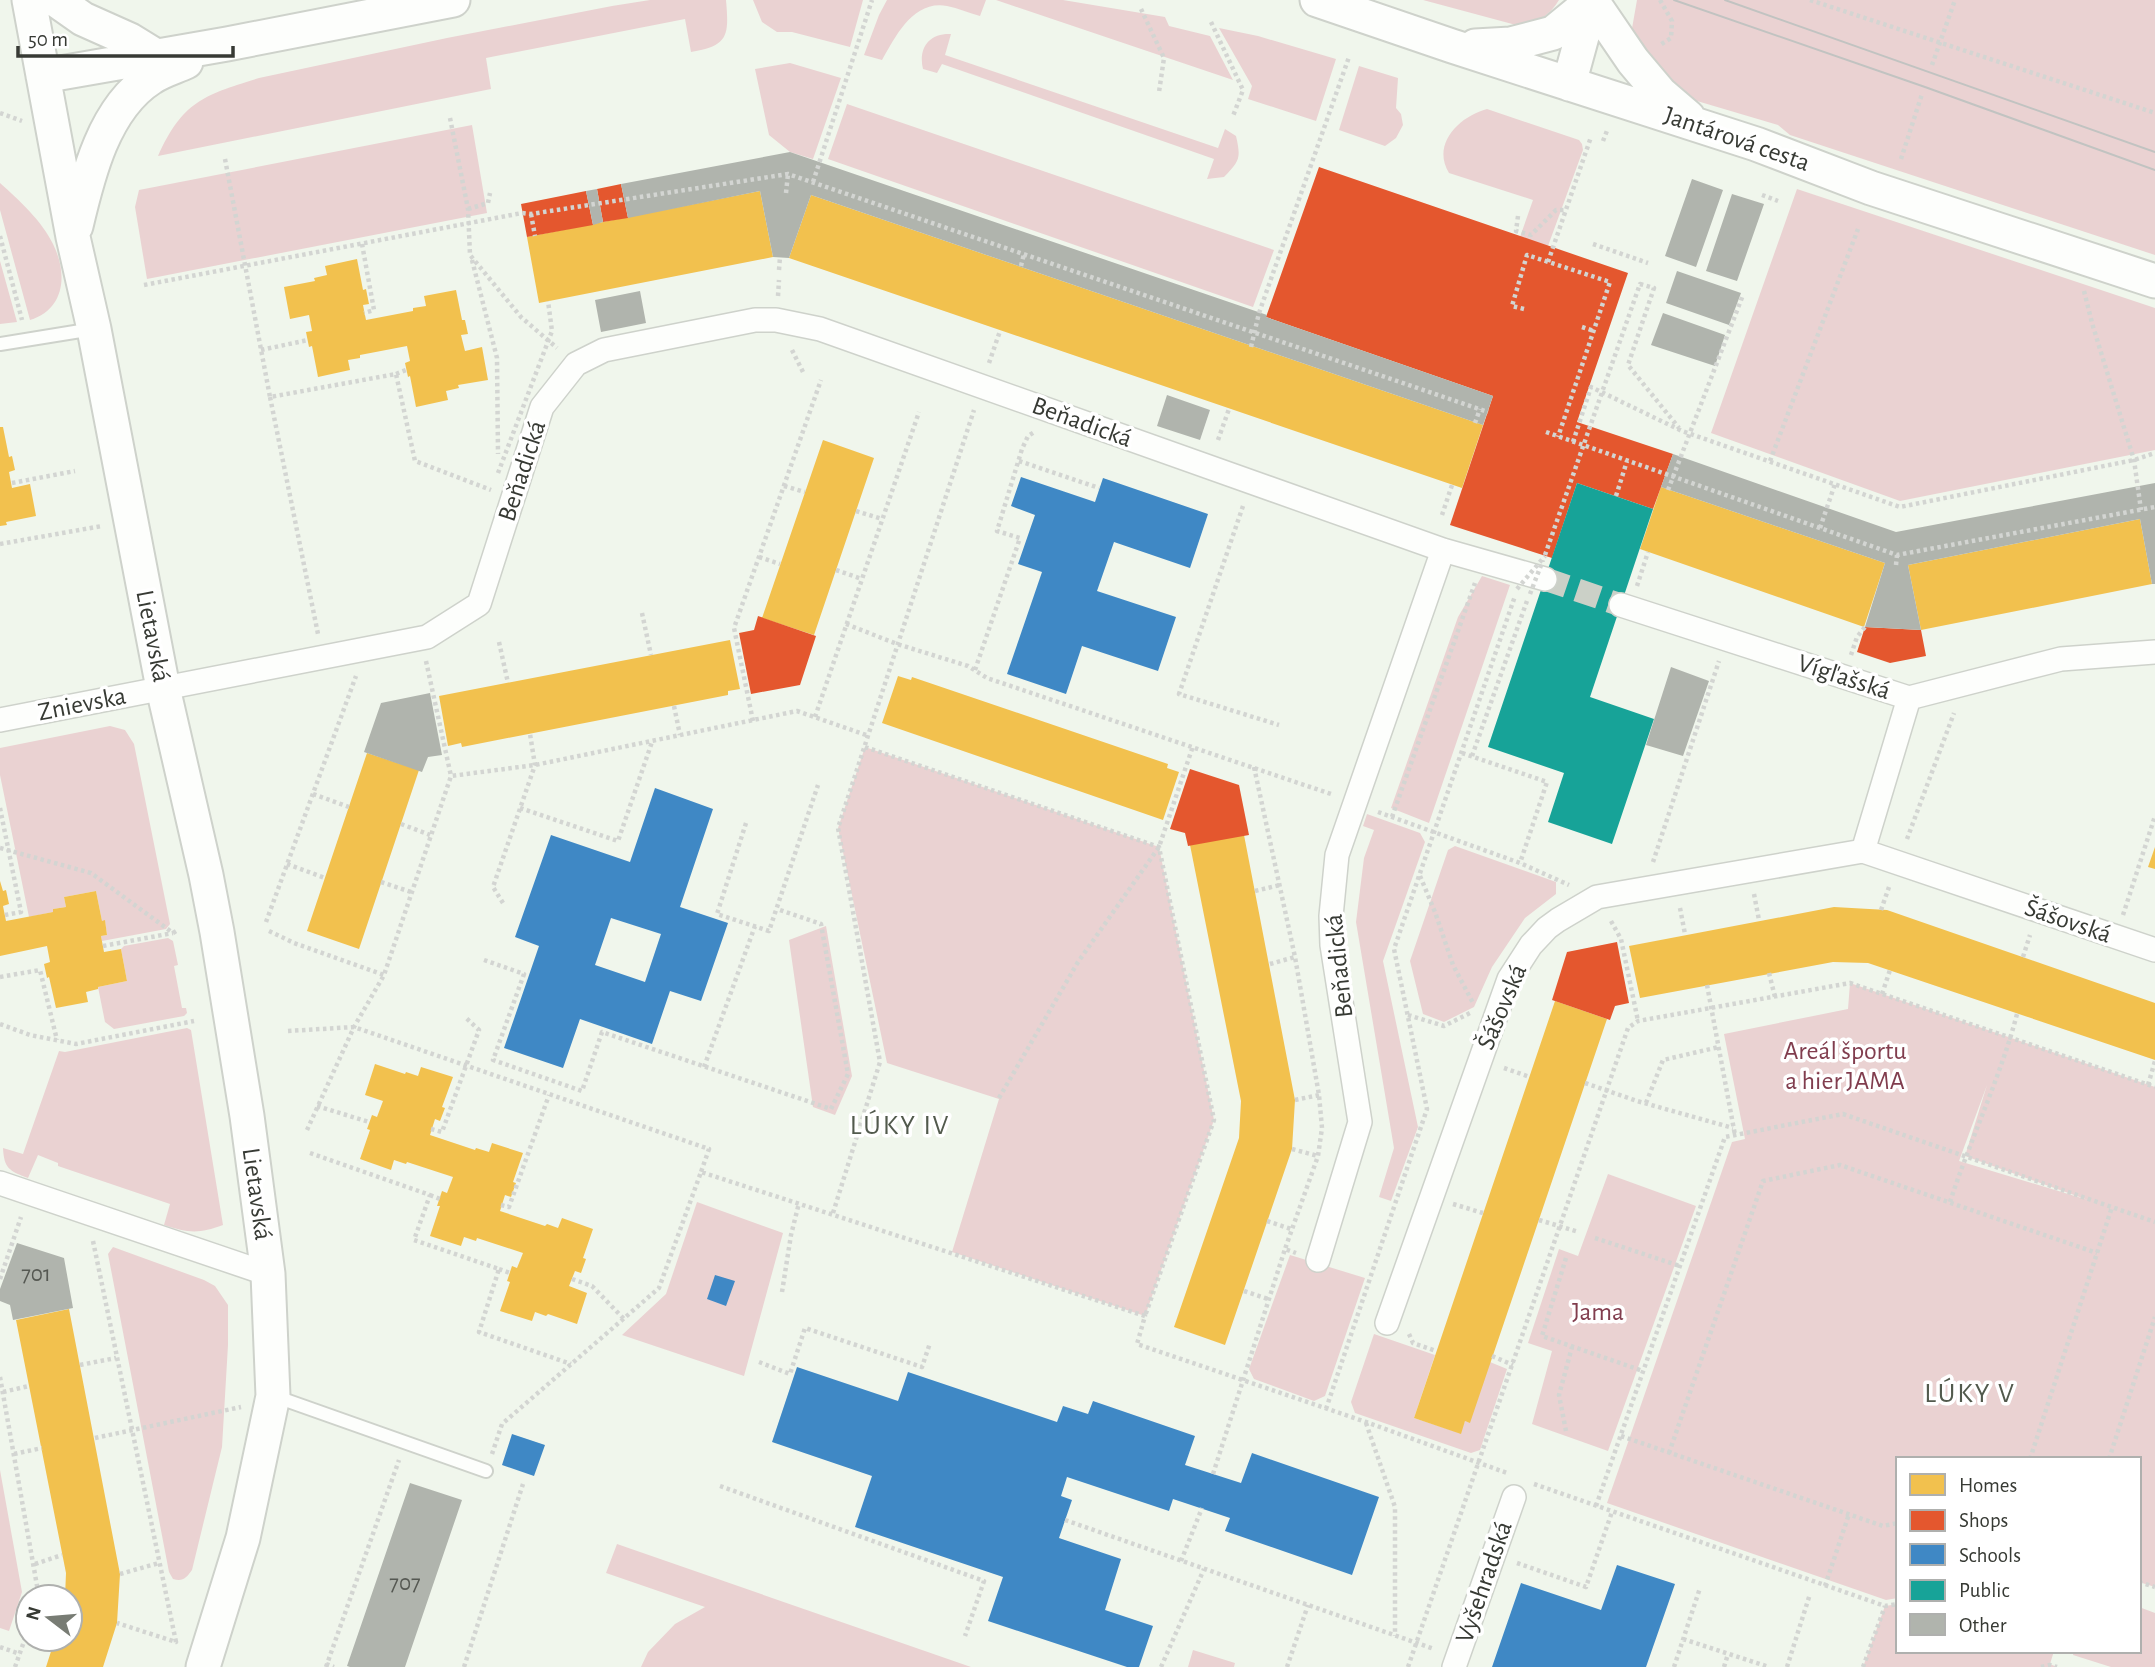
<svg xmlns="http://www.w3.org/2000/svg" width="2155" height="1667" font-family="'Alegreya Sans',sans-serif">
	<rect width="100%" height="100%" fill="#f0f6ec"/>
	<path fill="#ead2d2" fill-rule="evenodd" d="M650,0h76c3,35 3,46 -35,52l-6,-33 -199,39 5,31 -333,67c25,-55 46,-61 101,-78l188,-40 165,-32z
		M753,0h110l-13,47 -58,-15h-15l-15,-10z
		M887,0h99l-6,16c-11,-3 -22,-8 -33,-10 -34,-6 -51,30 -65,54l-18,-5 15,-40z
		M996,0h67l102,17 4,9 41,10 23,44z
		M1423,0h136c-10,16 -24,26 -43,25z
		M1637,0h518v255l-365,-120 -12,-10 -135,-40 -16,-28z
		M1219,28l39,8 78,23 -20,62 -68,-22 4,-13z
		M951,34l-6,21 273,93 7,-19 11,7c5,22 4,25 -12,41l-17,2 7,-20 -272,-95 -5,9 -14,-4c-5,-21 6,-36 28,-35z
		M790,63l51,15 -28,81 -23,-7 -21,-17 -14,-66z
		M1359,66l39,12 -2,30 5,6 2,11 -7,13 -11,8 -46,-16z
		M847,104l427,146 -21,57 -425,-148z
		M1487,109l92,31 3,4 1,6 -35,96 -28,-9 13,-37 -84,-27c-18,-29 11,-57 38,-64z
		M472,125l15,88 -340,66 -12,-72 4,-17z
		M0,183c19,17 42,38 53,61 15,30 12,65 -23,76l-30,-110z
		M1797,189l358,119v142l-255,51 -189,-68z
		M0,261l17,61 -17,2z
		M1482,576l28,9 -81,238 -38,-15 67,-191z
		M110,726l15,4 9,14 36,180 -4,5 -64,12 -1,-5 6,-1 -2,-14h-3l-6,-30 -32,6 2,10 -13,2v3l-24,5 -29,-142v-27z
		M865,747l294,100 55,273 -69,196 -193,-64 47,-153 -112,-36 -49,-235z
		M1367,814l53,19 5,9 -42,119 35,166 -27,74 -12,-4 15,-49 -38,-226 8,-64 10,-28 -11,-4z
		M1455,846l101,36v12l-31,24 -33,49 -18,40 -30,15 -21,-8 -13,-53 38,-111z
		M826,926l26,150 -17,39 -22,-8 -24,-167z
		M168,938l5,3 5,24 -4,1 8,42h4l1,5 -3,3 -70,13 -9,-7 -7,-35 29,-6 -6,-32 3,-3z
		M1850,983l305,104v500l-16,-5v-123h-241v139l-12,2 -279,-97 125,-361 13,-3 -21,-105 124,-25zM1987,1085l-22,71 123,44 -129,-39z
		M187,1028l4,2 32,195c-24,9 -35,8 -59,0l6,-21 -112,-38v-3l-20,-8 -10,23c-19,-7 -24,-10 -25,-30l20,6 36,-103 6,1z
		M1608,1174l88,32 -88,245 -76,-27 20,-73 -24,-8 31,-94 19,7z
		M697,1202l86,31 -39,143 -122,-41 44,-41z
		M113,1247l91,33 11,6 13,19v40l-6,102 -30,123c-6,8 -9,12 -19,9l-4,-7 -61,-318z
		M1290,1255l75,23 -40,118 -11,5 -60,-22 -5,-10z
		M1374,1334l61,21 -21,63 46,15 5,-12 4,1 21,-60 17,7 -27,81 -9,3 -116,-40 -4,-11z
		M0,1470l22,122 -13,39 -9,-3z
		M617,1544l354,123h-330l7,-15 27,-28 30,-17 -99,-34z
		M1898,1604v47h156l-4,13 7,3h-194l22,-61z
		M2139,1607l16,6v54h-44l-38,-12 1,-4h65z
		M1193,1650l42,13 -1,4h-46z"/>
	<path fill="#f2c14e" d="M760,191l13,66 -234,46 -12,-66z
		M811,195l672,230 -21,63 -673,-230z
		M357,259l6,31 3,-1 3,15 -6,1 3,15 47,-9v-3l13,-2 -2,-10 32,-6 6,30h3l3,14 -7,1 4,16 17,-4 6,33 -30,5 1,3 -13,3 2,9 -32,7 -6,-31 -2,1 -3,-14 5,-2 -3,-15 -47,9v3l-12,2 2,10 -32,7 -6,-31 -3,1 -3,-15 6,-1 -3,-16 -19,4 -6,-32 31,-6 -1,-3 13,-3 -2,-9z
		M0,427h3l6,30 3,-1 3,14 -6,2 3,16 18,-4 6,32 -30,6 1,3 -7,1z
		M823,440l51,18 -60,177 -52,-17z
		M1661,487l224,76 -21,64 -224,-78z
		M2140,519l12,65 -231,46 -13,-65z
		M730,640l10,49 -12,2v4l-266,52 -1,-4 -13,3 -9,-50z
		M898,676l13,4 1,-3 256,87 -1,4 12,4 -16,48 -281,-97z
		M367,753l52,17 -60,179 -52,-18z
		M1244,835l51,265 -3,49 -67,196 -51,-18 65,-189 2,-37 -51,-256z
		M2155,847v22l-7,-2z
		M0,881l3,10 3,-1 3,14 -6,2 3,15 47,-9v-3l13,-2 -2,-10 32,-6 6,30 3,-1 2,15 -6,1 3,16 17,-3 6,32 -29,6v2l-12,3 2,10 -32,6 -7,-31 -2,1 -3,-14 6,-2 -3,-16 -47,10z
		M1834,907l53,3 268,93v57l-287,-97 -35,-1 -193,36 -11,-52z
		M1555,1001l52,18 -137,404 -5,-2 -4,13 -47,-16z
		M375,1064l30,10 1,-2 12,4 3,-9 32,10 -11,30 3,1 -5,13 -5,-2 -5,16 45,15 1,-2 13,4 3,-9 31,10 -10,29 3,1 -5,14 -6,-2 -5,16 45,15 2,-2 11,4 4,-10 31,11 -10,29 3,1 -5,14 -6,-2 -6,15 18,7 -10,31 -29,-10 -2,2 -11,-4 -3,9 -32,-10 10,-29 -3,-1 5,-15 5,2 6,-15 -46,-15 -1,3 -12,-4 -3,9 -31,-10 10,-30h-3l5,-15 5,2 6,-16 -46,-15 -1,2 -12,-4 -3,10 -31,-11 10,-29 -3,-1 5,-14 5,2 6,-16 -18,-6z
		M69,1309l51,265 -3,49 -14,44h-57l9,-28h15v-42h-5l1,-24 -50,-253z"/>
	<path fill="#e4572e" d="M1319,167l309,106 -51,149 96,32 -20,55 -76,-26 -25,75 -102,-33 43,-129 -227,-79z
		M621,184l7,34 -25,4 -6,-33z
		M586,191l7,34 -66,12 -6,-33z
		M758,616l58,20 -16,49 -49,9 -12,-61 15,-3z
		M1865,627l56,3 5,26 -36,7 -33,-11z
		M1190,769l49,16 10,50 -61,11 -3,-13 -15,-4z
		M1617,942l12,61 -14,3 -5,14 -58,-20 15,-48z"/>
	<path fill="#3f88c5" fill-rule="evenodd" d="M1021,477l74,25 8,-24 105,36 -18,54 -76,-26 -17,49 79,26 -18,54 -76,-25 -16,48 -59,-20 35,-102 -24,-8 17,-49 -24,-9z
		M655,788l58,21 -33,98 48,16 -27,78 -31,-10 -18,53 -72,-25 -17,49 -59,-20 35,-102 -24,-9 36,-102 79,27zM611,918l50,16 -16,48 -50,-17z
		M715,1275l20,6 -9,25 -19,-7z
		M797,1367l101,34 10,-29 149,50 6,-16 25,8 5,-13 102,35 -10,29 56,18 11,-30 127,44 -27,78 -127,-44 5,-13 -57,-19 -4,12 -102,-34 -6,19 11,4 -13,38 62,21 -16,51 48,16 -14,41h-12l-139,-46 15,-44 -148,-50 17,-51 -100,-34z
		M512,1434l33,11 -11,31 -32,-11z
		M1617,1565l58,19 -29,83h-154l29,-84 80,27z"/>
	<path fill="#17a398" d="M1577,483l76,26 -63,188 64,22 -42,125 -64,-22 16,-49 -76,-26z"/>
	<path fill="#b0b4ad" d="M790,152l477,163 -1,2 227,79 -10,29 -672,-230 -22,63 -16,-1 -13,-66 -132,27 -7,-34z
		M1692,179l31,11 -27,77 -31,-11z
		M597,189l6,33 -10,3 -7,-34z
		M1732,194l32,10 -27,77 -31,-10z
		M1677,271l64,22 -12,32 -63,-22z
		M640,291l6,32 -45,9 -6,-32z
		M1663,313l62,22 -10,31 -64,-21z
		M1167,395l43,15 -10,30 -43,-14z
		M1673,454l223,78 259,-49v101h-3l-12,-65 -232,46 13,65 -56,-3 20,-64 -224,-76z
		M1671,667l38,14 -26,75 -37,-11z
		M430,693l12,62 -14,2 -6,15 -58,-20 17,-49z
		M17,1243l47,15 9,50 -60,12 -3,-15 -10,-4v-12z
		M410,1483l52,17 -57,167h-55l-3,-1z"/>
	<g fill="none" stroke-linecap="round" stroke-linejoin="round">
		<path stroke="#cbd0c7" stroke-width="23" stroke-dasharray="23 11" stroke-linecap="butt" d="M1545,579l76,26"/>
		<defs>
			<path id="lane" d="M0,344l93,-15
				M274,1396l212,75"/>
			<path id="street" d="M1621,605l288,93 152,-39 94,-7
				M0,720l427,-83 52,-33 63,-197 34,-43 28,-14 151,-30h21l44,9 623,221 102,29
				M1863,851l46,-153
				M0,1183l268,91
				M1318,1260l42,-138 -28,-177 -1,-29 6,-61 106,-305
				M1387,1323l122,-344 22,-34 16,-17 11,-8 39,-23 266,-46 292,99
				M1454,1667l60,-170"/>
			<path id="secondary" d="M29,0l44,237 21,92 69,359 43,187 11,57 30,184 21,158 5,122 -30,142 -40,129
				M56,0l27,19 47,21 26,16
				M1317,0l135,46 304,98 115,44 284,93
				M1592,1l41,60 27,32 28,24
				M1475,46l36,-2 42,-11 39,-32
				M43,76l184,-32 226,-44
				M1569,84l23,-84
				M76,226c12,-51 28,-118 75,-148 10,-7 24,-11 35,-16"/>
		</defs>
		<use href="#lane" stroke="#ced2cb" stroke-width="16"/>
		<use href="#street" stroke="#ced2cb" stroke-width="26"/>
		<use href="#secondary" stroke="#ced2cb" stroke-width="37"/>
		<path stroke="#d3d5d2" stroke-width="4.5" stroke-dasharray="3.5 3.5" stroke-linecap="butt" d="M1660,0l12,21 -1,17 -11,7
			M1810,0l345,113
			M1141,9l23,49 -5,34
			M1211,22l32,68 -10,26
			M1932,65l23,-65
			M0,113l22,8
			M450,118l18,91 2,46 51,62 36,31
			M1603,141l5,-13
			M225,159l45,238 126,-23 19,87 76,29
			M1901,159l21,-65
			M813,182l59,-182
			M786,193l2,-19
			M1762,195l16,6
			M468,209l20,-6 2,-10
			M531,214l4,22
			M1518,216l-2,15 15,4 25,-25h10
			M0,236l22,84
			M362,244l12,66 -10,3
			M1593,244l55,19
			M472,260l25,98 1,96
			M1548,262l43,-125
			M1021,266l3,-12
			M779,270l1,-13
			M144,285l378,-72 9,1 257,-40 700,238
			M2084,291l8,32 42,137 7,50
			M778,296l1,-16
			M1524,309l-12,-3 15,-51 83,27 -52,155
			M1582,327l12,4
			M1251,347l8,-34 90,-256
			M261,350l47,-10
			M792,350l12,24
			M989,363l11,-32
			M396,374l10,-4
			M270,397l48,237
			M1475,423l5,-14
			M1546,432l351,123 258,-48
			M1218,440l11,-31
			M1573,442l18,-55 91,44 218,76 234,-47 21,-7
			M1019,461l80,27
			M1770,461l88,-232
			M12,483l63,-12
			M784,486l21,6
			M1668,490l75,-195
			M1616,496l11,-35
			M1243,506l-64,188 100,31
			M856,511l26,8
			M1442,515l10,-30
			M1820,528l15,-44
			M0,544l102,-18
			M1545,555l95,-271 14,4 -26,77 51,63
			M759,557l21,7
			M1896,565l1,-10
			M836,570l26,9
			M1637,586l11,-34
			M642,613l9,42
			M846,624l51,20 71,22 19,12 344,116
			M499,642l9,41
			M1851,655l6,-18 8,-10
			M426,661l25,115
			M975,670l45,-132 -23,-7 25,-82 6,-13 8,-5
			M674,706l6,29
			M815,717l104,-305
			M753,721l-19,-93 87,-248
			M865,747l294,100 55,273 -69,196
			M1462,753l85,29 -27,81
			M1472,756l56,-158
			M1254,767l41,190 24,138 3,33 -4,28 -33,93
			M313,794l36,13
			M0,808l21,104 -16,3
			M520,808l98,33 34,-99
			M1378,812l142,51 49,22
			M1392,817l83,-234
			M746,823l-29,91 52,17 49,-146
			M401,824l29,11
			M1907,839l47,-126
			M0,848l91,25 82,60 5,-3
			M1653,862l66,-201
			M287,864l38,14
			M1420,876l15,36 18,53 20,38
			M381,882l30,10
			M1255,891l25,-6
			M1754,894l5,26
			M503,903l-10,-16 42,-122 -5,-31
			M1680,908l5,26
			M1881,910l8,-23
			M2123,915l32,-99
			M1611,921l10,18 17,82
			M266,922l90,-246
			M269,931l25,12 90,32
			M103,946l70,-13
			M2023,957l7,-22
			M484,960l40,14 -31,86 89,31 20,-59 229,77 17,-35 -27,-150 -44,-15
			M1270,964l25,-7
			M1769,973l6,24
			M0,977l40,-7 17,70
			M1707,985l28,150
			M1882,994l8,-24
			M1408,1015l36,11 26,-13
			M0,1024l30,11 46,9 118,-23
			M288,1031l66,-4 355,122 -8,23
			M704,1067l51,-141
			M1504,1068l26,9
			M1585,1083l52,18 96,27
			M2148,1085l7,-24
			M999,1098l79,-136 81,-115 34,-101
			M1295,1100l24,-5
			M1646,1103l17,-43 56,-13
			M317,1106l52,16
			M431,1129l11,3 37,-102 -14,-13
			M307,1130l47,-103 30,-52 67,-199 84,-11 262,-54 72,25
			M1292,1149l26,7
			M310,1153l120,42 -16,45 85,29 -20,63 92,32
			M430,1195l10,4
			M1950,1202c20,-62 51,-126 67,-188
			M1453,1204l30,9
			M501,1205l8,2 40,-112
			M833,1213l47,-151 -42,-234 136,-418
			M1539,1220l40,12
			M1267,1221l24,8
			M1595,1238l85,28
			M93,1241l83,401 -59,-19
			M1566,1258l-24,78 101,35
			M499,1269l11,4
			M0,1279l21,-62
			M572,1279l20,7 32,33
			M1244,1291l24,8
			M782,1292l9,-57 8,-32
			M1409,1334l4,9 23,8
			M1492,1356l21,9
			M759,1362l31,12 15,-46 117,39 8,-24
			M80,1365l36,-7
			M0,1377l39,220
			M3,1392l26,-6
			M1326,1409l101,-300 -33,-160 121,-353
			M1366,1423l29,84v129
			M1566,1431l-7,-36 13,-48
			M1621,1436l262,90 15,-3
			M95,1438l146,-31
			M1669,1453l94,-272 77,-16 257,88
			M14,1454l28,-6
			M492,1454l10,-30 157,-136 42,-116 444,144 -8,28 229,78 141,51
			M2030,1459l82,-252
			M2109,1459l46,-142
			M1213,1474l72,-225 11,4
			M1534,1484l351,122 13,-2
			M720,1486l264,95 -19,55
			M1596,1506l129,-369 118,-23 312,108
			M1065,1520l369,129
			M1181,1561l21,-53
			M1517,1563l69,24 26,-75
			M35,1564l27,-9
			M120,1574l39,-11
			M2139,1582l16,5
			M1825,1586l24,-72
			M1683,1639l86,28
			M0,1647l20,7
			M326,1664l8,3
			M15,1667l13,-37
			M326,1667l73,-207
			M464,1667l59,-183
			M1161,1667l43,-98
			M1287,1667l21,-62
			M1408,1667l220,-639 10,-7 212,-38 305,104
			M1674,1667l26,-79
			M1724,1667l4,-13
			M1787,1667l23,-73
			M1863,1667l22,-61
			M2041,1667l9,-2 7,2"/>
		<use href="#lane" stroke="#fdfefc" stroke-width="12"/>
		<use href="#street" stroke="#fdfefc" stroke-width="23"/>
		<use href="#secondary" stroke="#fdfefc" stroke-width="33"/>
		<path stroke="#c1c3c1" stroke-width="2" d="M1674,0l251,87 230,83
			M1725,0l430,152"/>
		<path stroke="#d3d5d2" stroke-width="4.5" stroke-dasharray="3.5 3.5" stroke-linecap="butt" d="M498,473l54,-142 -4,-30
			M1517,589l28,-33
			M1530,594l13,-34"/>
	</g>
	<g text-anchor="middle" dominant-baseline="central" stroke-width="7" stroke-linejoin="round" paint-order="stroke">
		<g font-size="23" fill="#555852">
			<text x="36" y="1274">701</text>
			<text x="405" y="1583">707</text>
		</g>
		<g font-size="26" fill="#373a34" stroke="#fff">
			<text transform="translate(1737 139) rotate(19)">Jantárová cesta</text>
			<text transform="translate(1082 422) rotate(20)">Beňadická</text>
			<text transform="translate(522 471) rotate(-72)">Beňadická</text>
			<text transform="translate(153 636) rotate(79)">Lietavská</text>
			<text transform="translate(1844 677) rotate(18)">Vígľašská</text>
			<text transform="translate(82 704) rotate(-11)">Znievska</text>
			<text transform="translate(2068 921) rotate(19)">Šášovská</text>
			<text transform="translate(1339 966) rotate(-96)">Beňadická</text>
			<text transform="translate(1502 1007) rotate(-67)">Šášovská</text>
			<text transform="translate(257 1194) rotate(82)">Lietavská</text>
			<text transform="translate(1484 1582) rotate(-71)">Vyšehradská</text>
		</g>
		<g font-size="26" fill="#813d4e" stroke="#fff">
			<text x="1845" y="1051">Areál športu<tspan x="1845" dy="30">a hier JAMA</tspan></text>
			<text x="1598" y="1312">Jama</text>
		</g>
		<g font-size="28" letter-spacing="2" fill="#525a4d" stroke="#fff">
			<text x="900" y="1126">LÚKY IV</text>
			<text x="1970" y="1394">LÚKY V</text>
		</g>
	</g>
	<rect x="1896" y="1457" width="245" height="196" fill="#ffffff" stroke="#afb0ae" stroke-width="2"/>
	<rect x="1910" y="1474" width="35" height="21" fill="#f2c14e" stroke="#afb0ae" stroke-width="2"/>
	<text x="1959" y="1492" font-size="21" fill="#373a34">Homes</text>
	<rect x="1910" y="1510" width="35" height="21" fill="#e4572e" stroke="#afb0ae" stroke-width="2"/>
	<text x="1959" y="1527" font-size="21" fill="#373a34">Shops</text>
	<rect x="1910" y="1544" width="35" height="21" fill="#3f88c5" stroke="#afb0ae" stroke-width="2"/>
	<text x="1959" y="1562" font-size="21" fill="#373a34">Schools</text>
	<rect x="1910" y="1580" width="35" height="21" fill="#17a398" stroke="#afb0ae" stroke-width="2"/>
	<text x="1959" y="1597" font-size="21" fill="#373a34">Public</text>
	<rect x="1910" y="1614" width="35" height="21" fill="#b0b4ad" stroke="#afb0ae" stroke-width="2"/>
	<text x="1959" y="1632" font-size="21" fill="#373a34">Other</text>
	<g transform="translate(49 1618) rotate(286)"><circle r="33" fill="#ffffff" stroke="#afb0ae" stroke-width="2"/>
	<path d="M0-5L12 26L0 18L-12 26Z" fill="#787c74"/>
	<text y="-10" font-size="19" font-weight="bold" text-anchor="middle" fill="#373a34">N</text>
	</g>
	<path d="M18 46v10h215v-10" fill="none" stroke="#373a34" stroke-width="3.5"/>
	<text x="28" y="46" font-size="21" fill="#373a34" stroke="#ffffff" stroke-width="5" paint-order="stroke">50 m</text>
</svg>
